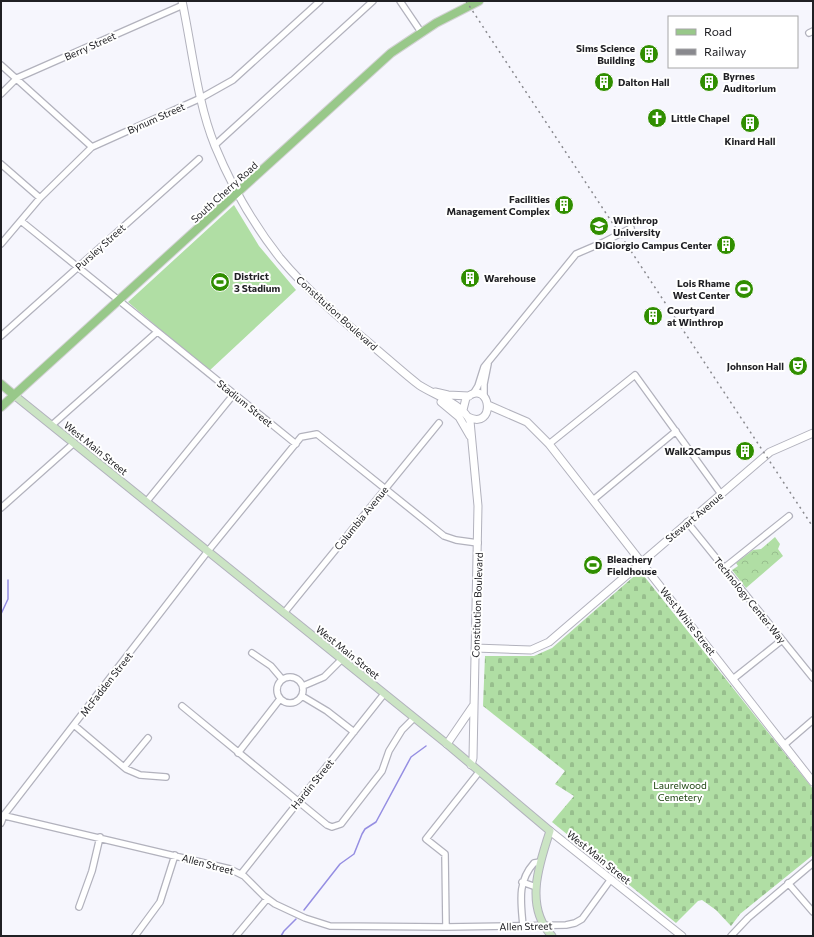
<svg xmlns="http://www.w3.org/2000/svg" width="814" height="937" font-family="Commissioner,sans-serif">
	<defs>
		<pattern id="cemetery-stones" width="16" height="16" patternUnits="userSpaceOnUse"><rect width="16" height="16" fill="#b0dea4"/><path d="M2 7V4a2 2 0 0 1 4 0v3zM10 15v-3a2 2 0 0 1 4 0v3z" fill="#97be8d"/></pattern>
		<pattern id="park-crowns" width="20" height="18" patternUnits="userSpaceOnUse"><rect width="20" height="18" fill="#b0dea4"/><path d="M2 6a3 3 0 1 1 6 0M12 15a3 3 0 1 1 6 0" fill="none" stroke="#97be8d"/></pattern>
	</defs>
	<rect width="100%" height="100%" fill="#f6f6fd"/>
	<path fill="url(#cemetery-stones)" d="M640,571l173,218v66l-73,59 -9,12 -15,-16 -14,-10 -4,1 -22,22 -124,-101 22,-26 -19,-12 10,-13 -82,-65 2,-50h49l18,-8z"/>
	<path fill="url(#park-crowns)" d="M775,537l5,7 -2,5 5,7 -37,32 -14,-18 6,-4 -2,-3 17,-13 8,-1z"/>
	<path fill="#b0dea4" d="M234,205l25,41 37,44 -87,81 -81,-69z"/>
	<g fill="none" stroke-linecap="round" stroke-linejoin="round">
		<path stroke="#958ee2" stroke-width="1.5" d="M1,614l7,-15v-19
			M304,910l36,-46 14,-10 8,-20 3,-5 11,-7 35,-65 15,-11
			M281,936l3,-5 12,-12"/>
		<defs>
			<path id="minor" d="M400,1l21,31
				M809,33l4,-2
				M1,65l91,82
				M1,94l16,-16 166,-73
				M215,145l158,-144
				M1,164l39,34
				M21,221l275,223
				M1,244l39,-46 52,-51 109,-49 32,-18 87,-79
				M1,336l198,-177
				M473,394l5,-8 6,-19 92,-113 28,-12 27,-14
				M484,397v-13l4,-20
				M52,425l105,-93
				M549,444l86,-69 86,119
				M593,500l83,-69
				M147,501l87,-107
				M1,508l73,-65
				M687,522l126,156
				M724,568l65,-52
				M284,613l155,-190
				M252,653l19,13 11,13
				M277 690a13 13 0 1 1 26 0a13 13 0 1 1-26 0Z
				M733,679l49,-39
				M303,686l21,-9 17,-17
				M302,696l25,15 27,21
				M182,706l145,119 5,2 9,-3 41,-53 7,-20 13,-21 12,-12
				M74,725l52,44 14,6 26,2
				M784,745l29,-25
				M238,753l42,-54
				M124,767l24,-29
				M1,815l229,54 14,7 20,20 11,8 30,14 25,8 116,1 120,-2 9,-2 7,-4 29,-40
				M1,823l3,-8 204,-264 93,-114 16,-3 127,102 12,4 22,3
				M241,874l143,-180
				M522,882l14,5
				M788,883l25,29
				M79,907l13,-36 8,-34
				M523,926c-2,-24 -6,-44 11,-63l6,-1
				M446,927l-1,-73 -19,-15 53,-67
				M135,936l25,-34 15,-47
				M236,936l31,-37
				M731,936l17,-18 65,-55"/>
			<path id="tertiary" d="M182,1c10,46 15,101 33,145 16,39 39,79 65,112 30,36 67,66 102,96 12,10 24,21 37,31 15,10 44,19 51,36l8,85 -5,252 -2,7
				M435,392l13,3 21,1
				M441,402l18,15 11,19
				M488,405l39,17 22,22 264,338
				M463,410l3,-12c25,-21 31,33 2,19
				M475,648l56,2 18,-8 221,-190 43,-19
				M447,744l26,-38
				M550,831l132,105"/>
			<path id="secondary" d="M14,395l433,349 103,87c-11,33 -26,76 2,105"/>
			<path id="primary" d="M1,384l13,11
				M1,407l390,-354 45,-30 43,-22"/>
		</defs>
		<use href="#minor" stroke="#b2b2bd" stroke-width="8"/>
		<use href="#tertiary" stroke="#b2b2bd" stroke-width="9"/>
		<use href="#secondary" stroke="#b2b2bd" stroke-width="9"/>
		<use href="#primary" stroke="#d2d2d3" stroke-width="10"/>
		<use href="#minor" stroke="#fff" stroke-width="5.5"/>
		<use href="#tertiary" stroke="#fff" stroke-width="7"/>
		<use href="#secondary" stroke="#cbe4c4" stroke-width="7"/>
		<use href="#primary" stroke="#98c889" stroke-width="8"/>
		<path stroke="#89898e" stroke-width="1.5" stroke-dasharray="2 4" stroke-linecap="butt" d="M466,1l347,526"/>
	</g>
	<defs>
		<symbol id="building-disc" viewBox="-11 -11 22 22"><circle r="9.5" fill="#308e00" stroke="#fff"/><path d="M-4-6H4V6H1V3H-1V6H-4ZM-2.5-4.3h1.7v1.8h-1.7ZM.8-4.3h1.7v1.8H.8ZM-2.5-1h1.7V.8h-1.7ZM.8-1h1.7V.8H.8Z" fill="#fff"/></symbol>
		<symbol id="church-disc" viewBox="-11 -11 22 22"><circle r="9.5" fill="#308e00" stroke="#fff"/><path d="M-1.2-6h2.4v3.5h3.3v2.4h-3.3V6h-2.4V-.1h-3.3v-2.4h3.3Z" fill="#fff"/></symbol>
		<symbol id="university-disc" viewBox="-11 -11 22 22"><circle r="9.5" fill="#308e00" stroke="#fff"/><path d="M0-5L7-2L0 1L-7-2ZM-4 1L0 2.5L4 1V4Q0 6-4 4Z" fill="#fff"/></symbol>
		<symbol id="stadium-disc" viewBox="-11 -11 22 22"><circle r="9.5" fill="#308e00" stroke="#fff"/><path d="M0-5a6.5 5 0 1 0 0 10a6.5 5 0 1 0 0-10ZM-3.5-1.8h7v3.6h-7Z" fill="#fff"/></symbol>
		<symbol id="theatre-disc" viewBox="-11 -11 22 22"><circle r="9.5" fill="#308e00" stroke="#fff"/><path d="M-5-5.5Q0-4 5-5.5V0Q5 5 0 6Q-5 5-5 0ZM-3.3-2.5H-1v1.5H-3.3ZM1-2.5H3.3v1.5H1ZM-2.8 1Q0 5.5 2.8 1Z" fill="#fff"/></symbol>
	</defs>
	<g fill-rule="evenodd">
		<use href="#building-disc" x="638" y="43" width="22" height="22"/>
		<use href="#building-disc" x="593" y="71" width="22" height="22"/>
		<use href="#building-disc" x="698" y="71" width="22" height="22"/>
		<use href="#church-disc" x="646" y="107" width="22" height="22"/>
		<use href="#building-disc" x="739" y="112" width="22" height="22"/>
		<use href="#building-disc" x="553" y="194" width="22" height="22"/>
		<use href="#university-disc" x="588" y="215" width="22" height="22"/>
		<use href="#building-disc" x="715" y="234" width="22" height="22"/>
		<use href="#building-disc" x="459" y="267" width="22" height="22"/>
		<use href="#stadium-disc" x="209" y="271" width="22" height="22"/>
		<use href="#stadium-disc" x="733" y="278" width="22" height="22"/>
		<use href="#building-disc" x="642" y="305" width="22" height="22"/>
		<use href="#theatre-disc" x="787" y="355" width="22" height="22"/>
		<use href="#building-disc" x="734" y="440" width="22" height="22"/>
		<use href="#stadium-disc" x="582" y="554" width="22" height="22"/>
	</g>
	<g text-anchor="middle" dominant-baseline="central" stroke-width="4" stroke-linejoin="round" paint-order="stroke">
		<g font-size="10" fill="#202024" stroke="#fff">
			<text transform="translate(90 46) rotate(-24)">Berry Street</text>
			<text transform="translate(156 118) rotate(-24)">Bynum Street</text>
			<text transform="translate(224 192) rotate(-42)">South Cherry Road</text>
			<text transform="translate(100 247) rotate(-42)">Pursley Street</text>
			<text transform="translate(337 313) rotate(42)">Constitution Boulevard</text>
			<text transform="translate(245 403) rotate(39)">Stadium Street</text>
			<text transform="translate(96 448) rotate(39)">West Main Street</text>
			<text transform="translate(694 517) rotate(-40)">Stewart Avenue</text>
			<text transform="translate(361 518) rotate(-51)">Columbia Avenue</text>
			<text transform="translate(750 600) rotate(51)">Technology Center Way</text>
			<text transform="translate(477 605) rotate(-88)">Constitution Boulevard</text>
			<text transform="translate(688 621) rotate(52)">West White Street</text>
			<text transform="translate(348 652) rotate(39)">West Main Street</text>
			<text transform="translate(106 684) rotate(-52)">McFadden Street</text>
			<text transform="translate(312 784) rotate(-51)">Hardin Street</text>
			<text transform="translate(599 857) rotate(39)">West Main Street</text>
			<text transform="translate(208 864) rotate(15)">Allen Street</text>
			<text transform="translate(526 926) rotate(-1)">Allen Street</text>
		</g>
		<g font-size="10" font-weight="bold" fill="#202024" stroke="#fff" text-anchor="start">
			<text x="635" y="48" text-anchor="end">Sims Science<tspan x="635" dy="12">Building</tspan></text>
			<text x="723" y="76">Byrnes<tspan x="723" dy="12">Auditorium</tspan></text>
			<text x="618" y="82">Dalton Hall</text>
			<text x="671" y="118">Little Chapel</text>
			<text x="750" y="141" text-anchor="middle">Kinard Hall</text>
			<text x="550" y="199" text-anchor="end">Facilities<tspan x="550" dy="12">Management Complex</tspan></text>
			<text x="613" y="220">Winthrop<tspan x="613" dy="12">University</tspan></text>
			<text x="712" y="245" text-anchor="end">DiGiorgio Campus Center</text>
			<text x="234" y="276">District<tspan x="234" dy="12">3 Stadium</tspan></text>
			<text x="484" y="278">Warehouse</text>
			<text x="730" y="283" text-anchor="end">Lois Rhame<tspan x="730" dy="12">West Center</tspan></text>
			<text x="667" y="310">Courtyard<tspan x="667" dy="12">at Winthrop</tspan></text>
			<text x="784" y="366" text-anchor="end">Johnson Hall</text>
			<text x="731" y="451" text-anchor="end">Walk2Campus</text>
			<text x="607" y="559">Bleachery<tspan x="607" dy="12">Fieldhouse</tspan></text>
		</g>
		<g font-size="10" fill="#1b420e" stroke="#fff">
			<text x="680" y="785">Laurelwood<tspan x="680" dy="12">Cemetery</tspan></text>
		</g>
	</g>
	<rect width="814" height="937" fill="none" stroke="#202024" stroke-width="4"/>
	<rect x="668" y="16" width="130" height="52" fill="#ffffff" stroke="#a6a6a7"/>
	<rect x="676" y="29" width="20" height="6" fill="#98c889" stroke="#a6a6a7"/>
	<text x="704" y="36" font-size="12" fill="#202024">Road</text>
	<rect x="676" y="49" width="20" height="6" fill="#89898e" stroke="#a6a6a7"/>
	<text x="704" y="56" font-size="12" fill="#202024">Railway</text>
</svg>
